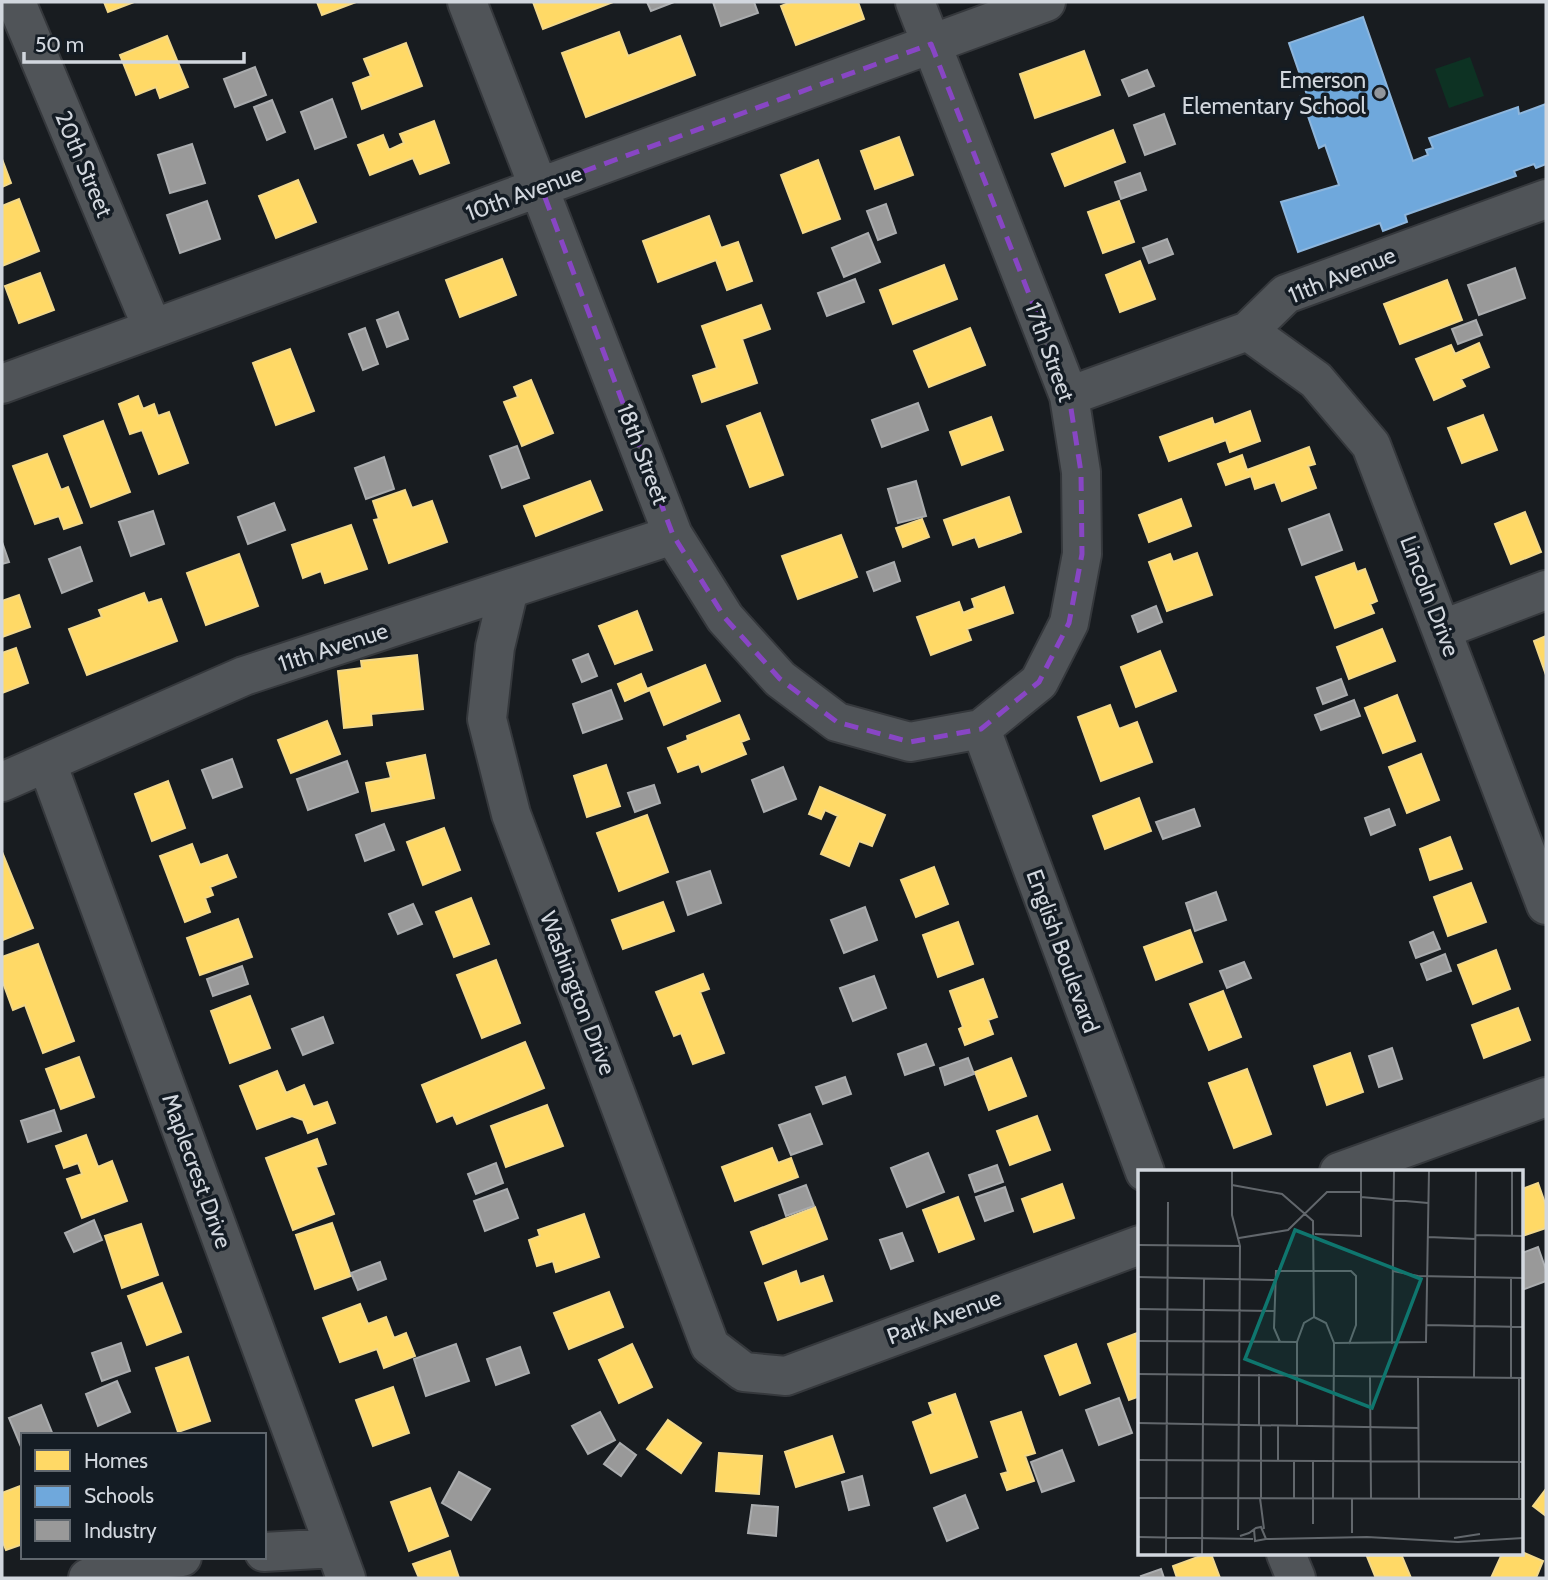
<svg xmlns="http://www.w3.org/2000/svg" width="1548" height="1580" font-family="Cabin,sans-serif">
	<rect width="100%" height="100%" fill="#181c20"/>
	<path fill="#0d3223" d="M1470,57l14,39 -35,12 -14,-39z"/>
	<path fill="#ffd966" stroke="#f2d88a" stroke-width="2" d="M104,2h30l-26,10z
		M317,2h39l-34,13z
		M533,2h80l-70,27z
		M791,2h67l6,17 -68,26 -15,-39z
		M619,32l9,24 52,-20 15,39 -109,42 -24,-64z
		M167,36l21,51 -28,11 -4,-11 -20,8 -16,-40z
		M406,43l16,43 -60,23 -9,-26 18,-7 -7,-17z
		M1084,51l16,44 -65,23 -15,-44z
		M434,121l15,42 -29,11 -7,-16 -43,17 -12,-30 25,-10 6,15 15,-7 -4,-9z
		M1113,130l12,32 -60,24 -13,-32z
		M899,137l14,38 -38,14 -14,-38z
		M2,159l9,24 -9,4z
		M818,160l22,59 -37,14 -22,-58z
		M298,180l18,42 -40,16 -17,-42z
		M19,199l20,52 -37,15v-60z
		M1119,201l15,41 -31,11 -15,-41z
		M709,216l12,32 17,-6 14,39 -25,9 -11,-30 -58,22 -15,-41z
		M502,259l14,36 -56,22 -14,-37z
		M1140,261l15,38 -35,13 -14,-37z
		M944,265l13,34 -64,25 -13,-34z
		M40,273l14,37 -35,13 -14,-37z
		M1447,280l15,40 -62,24 -16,-40z
		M761,305l9,24 -28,10 15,44 -55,19 -9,-26 24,-8 -15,-42z
		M970,328l15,37 -56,22 -15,-36z
		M1479,343l10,24 -28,12 4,7 -31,14 -18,-41 35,-14 4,9z
		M290,349l24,62 -38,14 -23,-62z
		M531,380l22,53 -31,13 -18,-44 14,-5 -4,-10z
		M138,396l5,13 11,-5 4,12 11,-4 19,51 -29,11 -17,-44 -12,4 -11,-30z
		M1250,411l10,30 -30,11 -4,-12 -57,21 -9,-24 52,-19 2,7z
		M760,413l23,62 -33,12 -23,-61z
		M1483,415l14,35 -35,13 -14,-35z
		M991,417l12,33 -41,15 -12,-33z
		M103,421l27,71 -39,15 -27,-71z
		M1309,447l6,17 -7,2 8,22 -34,13 -7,-19 -20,7 -4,-13 -25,9 -8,-21 24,-9 5,15z
		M47,454l14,36 7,-3 14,36 -18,6 -5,-13 -24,8 -22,-58z
		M590,481l12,29 -66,26 -12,-30z
		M405,490l7,18 20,-7 15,41 -58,21 -15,-43 5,-1 -6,-18z
		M1009,497l12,35 -42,15 -4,-10 -22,8 -9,-25z
		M1181,499l10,27 -42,16 -10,-27z
		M1525,512l16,40 -30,12 -16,-40z
		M922,519l7,18 -26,10 -7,-19z
		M351,525l16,44 -42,14 -4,-12 -18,7 -11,-33z
		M841,535l16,42 -59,22 -16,-43z
		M1197,553l15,42 -45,16 -18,-49 21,-8 3,8z
		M239,554l19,52 -52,19 -19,-52z
		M1354,563l3,9 8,-3 12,32 -7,3 4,9 -39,15 -19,-51z
		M1004,587l9,26 -46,16 4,11 -40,15 -14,-38 42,-15 4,11 12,-5 -3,-9z
		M144,593l4,10 13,-4 16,42 -90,34 -18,-46 33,-12 -3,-7z
		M19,595l11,32 -28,10v-36z
		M637,611l15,39 -37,14 -16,-38z
		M1382,629l13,32 -46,18 -12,-32z
		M1546,636v39l-12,-34z
		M16,648l12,35 -26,10v-40z
		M1160,651l16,40 -40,16 -15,-40z
		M417,655l6,54 -52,5 1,11 -28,3 -6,-57 24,-3 -1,-7z
		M705,665l15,36 -56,24 -14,-35 -25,11 -7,-17 23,-10 6,15z
		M1397,695l18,46 -32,12 -18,-45z
		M1110,705l9,24 18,-7 15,40 -51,19 -23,-64z
		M739,715l10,24 -8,3 5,12 -44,18 -3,-8 -21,8 -10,-24 20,-8 -1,-4z
		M327,721l13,33 -49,19 -13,-33z
		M1421,754l18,46 -32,13 -18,-46z
		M425,755l9,43 -62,13 -6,-28 25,-5 -4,-15z
		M606,765l14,41 -33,11 -13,-41z
		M168,781l17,47 -33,13 -17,-47z
		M820,787l65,28 -13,31 -13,-5 -10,25 -28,-12 17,-38 -13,-6 -4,9 -12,-5z
		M1139,798l12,33 -46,18 -12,-33z
		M647,815l21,57 -49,19 -22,-58z
		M444,828l16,42 -37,15 -16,-43z
		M1450,837l12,32 -32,11 -10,-31z
		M192,844l8,21 27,-10 9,22 -26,10 3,8 -8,3 5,14 -25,10 -25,-66z
		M2,852l31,76 -30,12 -1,-3z
		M934,867l14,37 -32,13 -15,-37z
		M1471,883l15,39 -38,14 -14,-39z
		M471,898l18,46 -35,13 -18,-45z
		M663,902l11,29 -51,18 -11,-29z
		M238,919l14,38 -52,18 -13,-37z
		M958,922l15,42 -35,13 -15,-42z
		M1190,930l12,32 -46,18 -12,-33z
		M38,944l36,97 -31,12 -18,-48 -12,5 -11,-30v-23z
		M1496,950l14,39 -37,15 -15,-39z
		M496,960l24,63 -38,15 -25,-63z
		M703,974l6,15 -9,3 24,61 -31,11 -12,-31 -7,3 -18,-44z
		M983,979l14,38 -9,3 5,14 -28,11 -6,-16 4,-2 -13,-36z
		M1223,991l18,46 -32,13 -19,-46z
		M250,996l20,52 -40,15 -19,-52z
		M1518,1008l12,32 -46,18 -12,-33z
		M525,1042l19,46 -87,36 -4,-9 -16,7 -15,-37z
		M1350,1053l13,39 -36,13 -13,-39z
		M79,1057l15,40 -33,12 -15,-40z
		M1011,1058l15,38 -37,14 -14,-38z
		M1247,1069l24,65 -37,14 -25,-65z
		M277,1071l9,22 18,-8 9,22 14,-5 8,21 -27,10 -5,-13 -11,-4 -35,13 -17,-43z
		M547,1105l16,41 -57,21 -15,-41z
		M1037,1116l13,34 -40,15 -13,-34z
		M86,1135l12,32 14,-6 15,40 -45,17 -15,-39 15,-5 -4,-11 -14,5 -8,-22z
		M317,1139l9,25 -10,3 18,47 -41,16 -27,-72z
		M772,1148l6,15 13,-5 7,19 -63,24 -13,-34z
		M1538,1183l8,23v22l-24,8v-47z
		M1062,1184l12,34 -40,14 -12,-33z
		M958,1197l16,42 -35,13 -16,-42z
		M815,1207l12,32 -64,25 -12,-32z
		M584,1214l15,43 -43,15 -3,-11 -16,5 -8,-26 11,-4 -2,-6z
		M332,1223l19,53 -36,13 -19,-54z
		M141,1224l17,51 -36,13 -17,-52z
		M796,1271l4,13 23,-8 9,25 -54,19 -13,-37z
		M162,1283l19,49 -34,13 -19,-49z
		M609,1292l14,35 -54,22 -15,-36z
		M360,1304l8,20 18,-7 8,21 12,-5 9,23 -31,12 -7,-19 -37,13 -17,-44z
		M1140,1332v64l-11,4 -21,-56z
		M632,1344l20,43 -33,16 -20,-43z
		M1076,1344l14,39 -30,12 -15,-39z
		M188,1357l22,64 -32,11 -22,-64z
		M393,1387l16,46 -36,13 -17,-46z
		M955,1394l22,63 -46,16 -18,-51 20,-8 -4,-11z
		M1021,1412l14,41 -10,3 9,25 -27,9 -6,-16 7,-2 -17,-50z
		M668,1420l33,23 -20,30 -34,-24z
		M832,1436l12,36 -48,15 -11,-35z
		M719,1453l43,3 -3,38 -43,-3z
		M23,1485v59l-17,6 -4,-10v-47z
		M430,1488l18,48 -39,15 -18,-49z
		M1546,1489v27l-13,-10z
		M450,1551l9,27h-40l-6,-14z
		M1522,1552l21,9 -7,17h-45l11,-24z
		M1206,1554h5l9,24h-43l-4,-12z
		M1366,1554h35l10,24 -36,-2z"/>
	<path fill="#6fa8dc" stroke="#8db6dd" stroke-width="2" d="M1363,17l50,144 15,-6 -2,-5 7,-2 -4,-10 89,-31 1,7 27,-10v60l-10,4 -2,-4 -20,7 2,5 -111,39 2,7 -24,9 -3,-8 -82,29 -17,-50 58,-17 -14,-40 -6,3 -18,-52 6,-1 -18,-52z"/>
	<path fill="#999" stroke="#aaacae" stroke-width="2" d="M647,2h27l-23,9z
		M713,2h41l4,11 -37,13z
		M255,67l11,28 -31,12 -11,-28z
		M1147,70l7,16 -25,10 -7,-16z
		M332,99l14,38 -31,12 -14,-37z
		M272,100l13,32 -18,8 -13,-33z
		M1164,114l11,30 -30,11 -11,-30z
		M192,144l13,39 -35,10 -12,-38z
		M1140,173l6,17 -25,9 -6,-17z
		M207,201l13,38 -40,14 -13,-38z
		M886,204l10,29 -18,7 -11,-29z
		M868,233l12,29 -36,15 -12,-29z
		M1167,239l6,15 -24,9 -6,-15z
		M1515,268l10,30 -46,17 -11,-30z
		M855,279l9,23 -37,14 -9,-23z
		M398,312l10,27 -21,8 -10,-27z
		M1476,320l6,15 -24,9 -6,-15z
		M365,328l13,36 -15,6 -14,-36z
		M918,403l10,27 -46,17 -10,-27z
		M517,446l12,32 -27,10 -12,-32z
		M384,457l10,32 -28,10 -11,-31z
		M916,481l10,35 -28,7 -10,-34z
		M274,503l11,27 -37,14 -10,-27z
		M153,511l11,33 -33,12 -12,-34z
		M1329,514l13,36 -40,15 -13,-36z
		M2,542l7,20 -7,2z
		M80,547l12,34 -30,12 -13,-34z
		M894,562l6,19 -26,10 -7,-19z
		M1156,606l6,16 -24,10 -6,-16z
		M588,654l9,22 -15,6 -9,-22z
		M1341,679l6,16 -24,9 -6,-16z
		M611,690l11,29 -39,14 -10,-29z
		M1354,700l6,16 -39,14 -6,-15z
		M232,759l10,28 -29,11 -11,-28z
		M347,761l11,31 -50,18 -11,-31z
		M783,767l13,32 -32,13 -12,-32z
		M654,785l6,18 -25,9 -7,-19z
		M1194,809l6,17 -37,13 -7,-17z
		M1389,809l6,16 -24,10 -6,-17z
		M384,824l10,26 -29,11 -9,-26z
		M710,871l11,32 -33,12 -11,-33z
		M1216,892l10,28 -31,11 -9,-28z
		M413,904l9,20 -24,10 -9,-20z
		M865,907l12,33 -33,13 -13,-33z
		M1433,932l7,17 -24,9 -6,-16z
		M1445,954l6,17 -24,9 -6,-16z
		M1244,962l7,16 -24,10 -7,-17z
		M242,966l6,18 -35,12 -6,-17z
		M874,976l12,32 -33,13 -13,-33z
		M323,1017l10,26 -30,12 -11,-26z
		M926,1044l8,21 -29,10 -7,-21z
		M1392,1048l10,31 -23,8 -10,-31z
		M968,1058l6,16 -29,11 -5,-17z
		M845,1077l6,17 -28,10 -7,-17z
		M54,1110l7,21 -33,11 -7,-21z
		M810,1114l12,30 -31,11 -12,-30z
		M928,1153l16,39 -37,15 -16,-39z
		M496,1163l7,20 -27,11 -8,-20z
		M997,1165l6,17 -28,10 -6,-17z
		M806,1185l8,21 -28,10 -7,-21z
		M1005,1187l8,24 -28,10 -9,-24z
		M507,1189l11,29 -33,13 -11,-30z
		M94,1220l8,20 -28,12 -9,-19z
		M902,1233l11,28 -22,8 -11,-29z
		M1538,1247l8,23v11l-24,9v-37z
		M380,1262l6,17 -28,11 -7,-17z
		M121,1343l9,28 -28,10 -10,-28z
		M456,1344l13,37 -43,15 -12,-37z
		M520,1347l9,26 -33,12 -9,-26z
		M117,1381l13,31 -32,14 -12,-32z
		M1119,1398l13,35 -33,12 -13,-35z
		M41,1405l12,30h-30l-1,14 -13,-31z
		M600,1412l15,28 -27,14 -16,-28z
		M620,1443l16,12 -15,21 -17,-12z
		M1062,1450l12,31 -32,11 -11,-30z
		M459,1472l31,17 -19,31 -29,-17z
		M862,1476l7,29 -20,5 -7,-28z
		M965,1495l13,33 -31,13 -13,-33z
		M752,1505l26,2 -2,29 -28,-3z
		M1161,1569l3,9h-22l-1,-2z"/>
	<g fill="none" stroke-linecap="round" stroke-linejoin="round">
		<defs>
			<path id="minor" d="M16,2l136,325
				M467,2l206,533 52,83 55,61 57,43 73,20 71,-13 58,-47 30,-59 13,-69 -1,-82 -12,-76 -154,-394
				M1248,331l68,49 55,65 175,460
				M2,384l1044,-382
				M1069,396l179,-65 38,-37 260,-95
				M509,589l-14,58 -8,72 24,95 199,532 34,26 42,4 354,-131
				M1443,629l103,-39
				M981,729l164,443
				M47,763l299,815
				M2,782l242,-106 429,-141
				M1339,1172l207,-75
				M264,1552l71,-4
				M1286,1554l10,24
				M88,1578l65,-19 29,-2"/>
		</defs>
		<use href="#minor" stroke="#35383c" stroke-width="42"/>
		<use href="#minor" stroke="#505458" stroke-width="38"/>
	</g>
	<path fill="none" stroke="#8846c4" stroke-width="5" stroke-dasharray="14 9" stroke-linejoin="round" d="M931,44l138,352 12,76 1,82 -13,69 -30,59 -58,47 -71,13 -73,-20 -57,-43 -55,-61 -52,-83 -132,-348z"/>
	<circle fill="#91969c" stroke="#141c24" stroke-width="2.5" cx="1380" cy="93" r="7"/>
	<g text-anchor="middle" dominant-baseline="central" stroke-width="7" stroke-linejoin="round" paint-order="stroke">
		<g font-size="23" fill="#d2d7de" stroke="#141c24" text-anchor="end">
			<text x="1366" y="80">Emerson<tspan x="1366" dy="26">Elementary School</tspan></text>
		</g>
		<g font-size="23" fill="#d2d7de" stroke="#141c24">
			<text transform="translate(84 164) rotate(67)">20th Street</text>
			<text transform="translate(524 193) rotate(-20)">10th Avenue</text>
			<text transform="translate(1342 275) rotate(-22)">11th Avenue</text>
			<text transform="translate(1050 352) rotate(70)">17th Street</text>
			<text transform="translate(643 454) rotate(69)">18th Street</text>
			<text transform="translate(1430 596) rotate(69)">Lincoln Drive</text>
			<text transform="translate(333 647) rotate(-18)">11th Avenue</text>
			<text transform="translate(1063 951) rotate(70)">English Boulevard</text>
			<text transform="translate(578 993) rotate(69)">Washington Drive</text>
			<text transform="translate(197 1171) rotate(70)">Maplecrest Drive</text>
			<text transform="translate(944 1317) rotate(-20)">Park Avenue</text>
		</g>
	</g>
	<g transform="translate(1138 1170)">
		<rect width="385" height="385" fill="#181c20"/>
		<path fill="none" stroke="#62676c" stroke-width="2" d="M94,0v45l8,31 -2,284M94,15l50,9 31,27 1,96M223,27l67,6M177,64l46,2v-66M338,65l47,1M374,66v-66M290,67l48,2M101,68l49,-8 39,-38h34M0,75l102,1M255,101l25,5 105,2M0,107l136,3M0,139l136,2M176,147l12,6 8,20 -1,155M289,155l96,2M0,171l159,1M142,172l-6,-14 2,-57h75l5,5v49l-7,19M196,173l92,-1 3,-172M254,174l2,-174M0,204l385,4M232,206l1,122M280,207l1,122M336,207l2,-207M373,208v-100M381,208v121M0,253l281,5M121,255v-51M123,255v73M159,255v-83l7,-19 10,-6M0,290l385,2M140,291v-36M175,291v63M0,328l385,1M122,328l4,31M156,328v-37M214,328v35M102,366l9,-3 7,-5 5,-1 5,12 -11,2 -1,-12M0,367l115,2M316,368l26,-4M128,369l101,-2 91,5 65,-4M28,385l2,-353M64,385l2,-277"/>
		<path fill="#0f766e" fill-opacity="0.15" stroke="#0f766e" stroke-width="3.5" d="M157,60l126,49 -49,129 -127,-49z"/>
		<rect width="385" height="385" fill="none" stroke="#d2d7de" stroke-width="3.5"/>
	</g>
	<rect width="1548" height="1580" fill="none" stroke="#d2d7de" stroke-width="7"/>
	<rect x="21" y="1433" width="245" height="126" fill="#141c24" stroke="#60676e" stroke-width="2"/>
	<rect x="35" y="1450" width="35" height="21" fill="#ffd966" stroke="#60676e" stroke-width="2"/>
	<text x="84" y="1468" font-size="21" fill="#d2d7de">Homes</text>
	<rect x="35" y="1486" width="35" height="21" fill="#6fa8dc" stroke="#60676e" stroke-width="2"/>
	<text x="84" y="1503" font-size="21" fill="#d2d7de">Schools</text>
	<rect x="35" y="1520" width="35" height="21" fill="#999999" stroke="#60676e" stroke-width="2"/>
	<text x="84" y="1538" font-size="21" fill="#d2d7de">Industry</text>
	<path d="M24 52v10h220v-10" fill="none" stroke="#d2d7de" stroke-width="3.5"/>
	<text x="35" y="52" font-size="21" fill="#d2d7de" stroke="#141c24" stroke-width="5" paint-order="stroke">50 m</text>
</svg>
